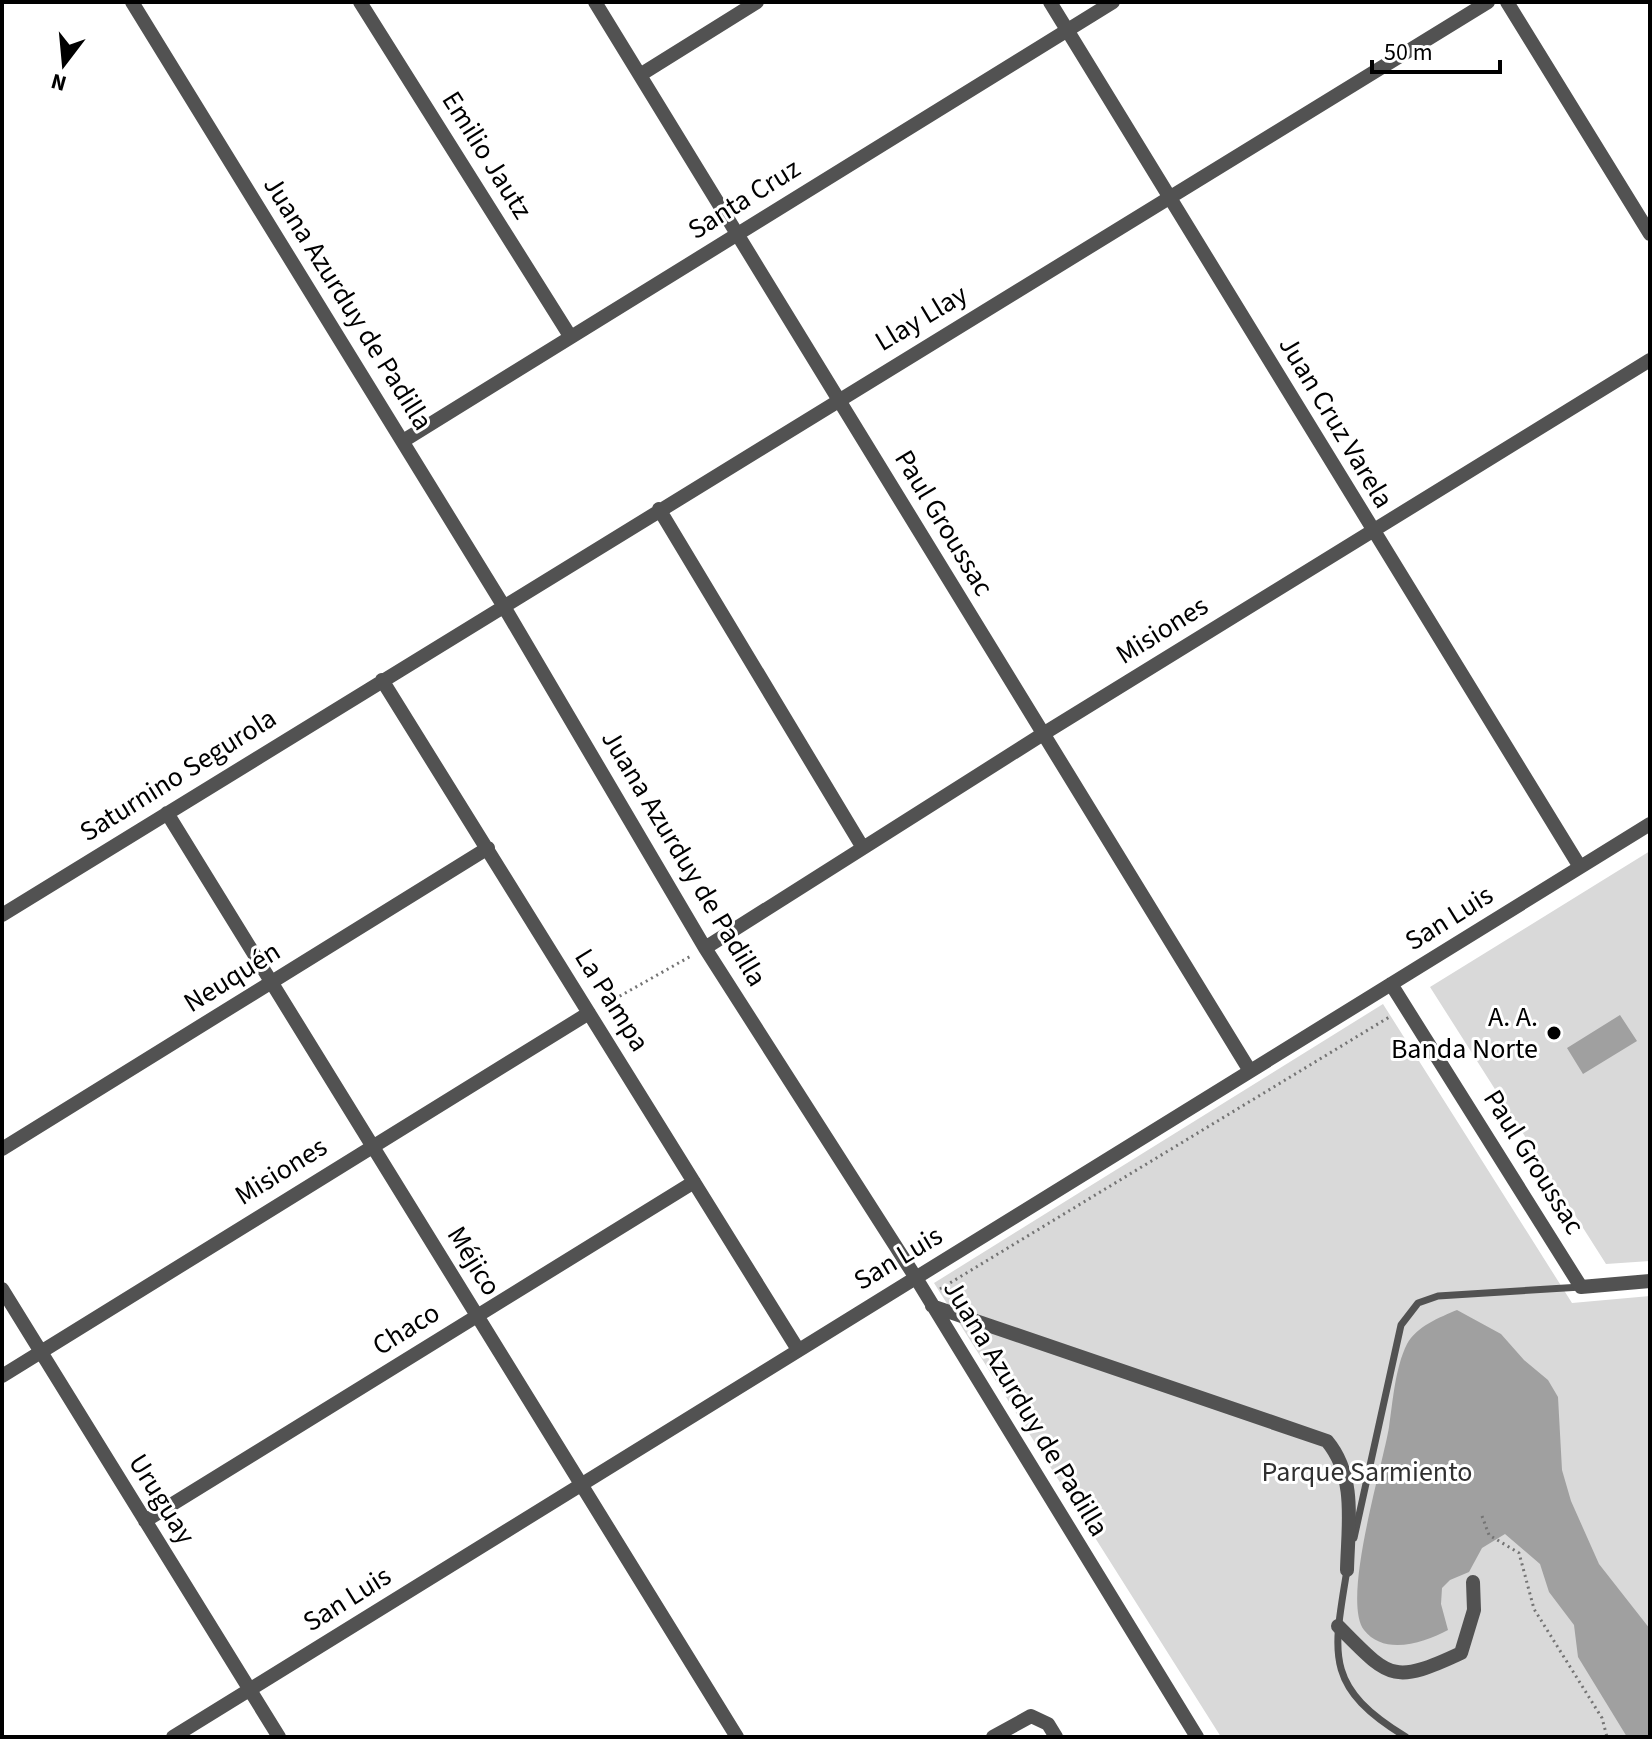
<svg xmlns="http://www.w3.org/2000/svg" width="1652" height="1739" font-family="'Source Sans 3',sans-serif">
	<rect width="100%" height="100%" fill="#fff"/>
	<path fill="#d9d9d9" d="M1650,851v410l-44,3 -176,-277z
		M1383,1004l189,299 78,-7v441h-429l-287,-454z"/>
	<path fill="#a0a0a0" d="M1620,1015l17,26 -54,33 -16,-26z
		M1457,1310l44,24 23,26 24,20 10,17 4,73 9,31 28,63 51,65v108h-23l-49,-80 -4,-32 -25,-33 -9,-28 -35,-30 -23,14 -13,24 -19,8 -8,8 -1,16 7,26c-24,13 -64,26 -84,0 -23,-30 19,-165 25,-203 4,-26 6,-59 18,-83 9,-17 33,-27 50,-34z"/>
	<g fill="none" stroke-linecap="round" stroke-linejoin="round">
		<path stroke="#747474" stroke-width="3" stroke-dasharray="2 4" stroke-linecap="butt" d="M604,1005l87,-49
			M940,1289l451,-273
			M1482,1516l7,19 30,18 15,56 68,109 5,19"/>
		<path stroke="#525252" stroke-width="7" d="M1354,1538l47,-213 17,-22 20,-7 143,-9
			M1347,1570c-14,85 -23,117 59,167"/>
		<path stroke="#525252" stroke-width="14" d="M132,2l371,603 202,343 211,330 281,459
			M360,2l210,334
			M595,2l655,1069
			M1050,2l530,865
			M1507,2l143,232
			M640,75l117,-73
			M403,441l710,-439
			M659,509l204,339
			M382,680l415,668
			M167,813l570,924
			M2,915l1486,-913
			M705,948l338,-214 607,-374
			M1391,984l190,303 69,-6
			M2,1149l486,-301
			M2,1289l277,448
			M932,1306l395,135c30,36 21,85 20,129
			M2,1376l587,-363
			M145,1521l549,-339
			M1338,1626c51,51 53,60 123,27l13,-43 -1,-28
			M173,1737l1477,-913
			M993,1737l38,-21 17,8 8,13"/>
	</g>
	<circle fill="#000" stroke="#fff" stroke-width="3" cx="1554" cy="1033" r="8"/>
	<g text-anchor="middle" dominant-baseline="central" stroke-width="6" stroke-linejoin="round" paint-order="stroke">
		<g font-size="28" fill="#000" stroke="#fff">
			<text transform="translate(487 155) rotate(58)">Emilio Jautz</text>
			<text transform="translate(744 199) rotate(-32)">Santa Cruz</text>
			<text transform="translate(348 303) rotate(58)">Juana Azurduy de Padilla</text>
			<text transform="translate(921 318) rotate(-31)">Llay Llay</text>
			<text transform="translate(1336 422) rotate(59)">Juan Cruz Varela</text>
			<text transform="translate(944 523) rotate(59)">Paul Groussac</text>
			<text transform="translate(1162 630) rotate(-32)">Misiones</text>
			<text transform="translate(178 775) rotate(-32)">Saturnino Segurola</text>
			<text transform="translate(684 858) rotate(59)">Juana Azurduy de Padilla</text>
			<text transform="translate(1449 918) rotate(-32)">San Luis</text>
			<text transform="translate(232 977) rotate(-32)">Neuquén</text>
			<text transform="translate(612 1000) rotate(58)">La Pampa</text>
			<text transform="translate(1534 1162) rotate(58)">Paul Groussac</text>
			<text transform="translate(281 1171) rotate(-32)">Misiones</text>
			<text transform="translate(898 1258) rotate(-31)">San Luis</text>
			<text transform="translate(474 1261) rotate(58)">Méjico</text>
			<text transform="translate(406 1329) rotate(-32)">Chaco</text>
			<text transform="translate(1026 1408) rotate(59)">Juana Azurduy de Padilla</text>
			<text transform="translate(162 1499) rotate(58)">Uruguay</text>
			<text transform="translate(347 1599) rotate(-32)">San Luis</text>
		</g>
		<g font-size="28" fill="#000" stroke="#fff" text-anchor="end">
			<text x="1538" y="1017">A. A.<tspan x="1538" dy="32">Banda Norte</tspan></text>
		</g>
		<g font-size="28" fill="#303030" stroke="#fff">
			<text x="1367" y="1472">Parque Sarmiento</text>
		</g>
	</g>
	<rect width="1652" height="1739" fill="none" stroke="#000000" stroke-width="8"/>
	<g transform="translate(64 64) rotate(196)" stroke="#ffffff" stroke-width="6" paint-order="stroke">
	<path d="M0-6L14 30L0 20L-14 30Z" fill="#000000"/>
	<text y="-12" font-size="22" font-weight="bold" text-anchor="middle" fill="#000000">N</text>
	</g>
	<path d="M1372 60v12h128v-12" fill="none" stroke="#000000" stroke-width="4"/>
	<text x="1384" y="60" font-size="24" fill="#000000" stroke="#ffffff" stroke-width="6" paint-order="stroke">50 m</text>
</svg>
